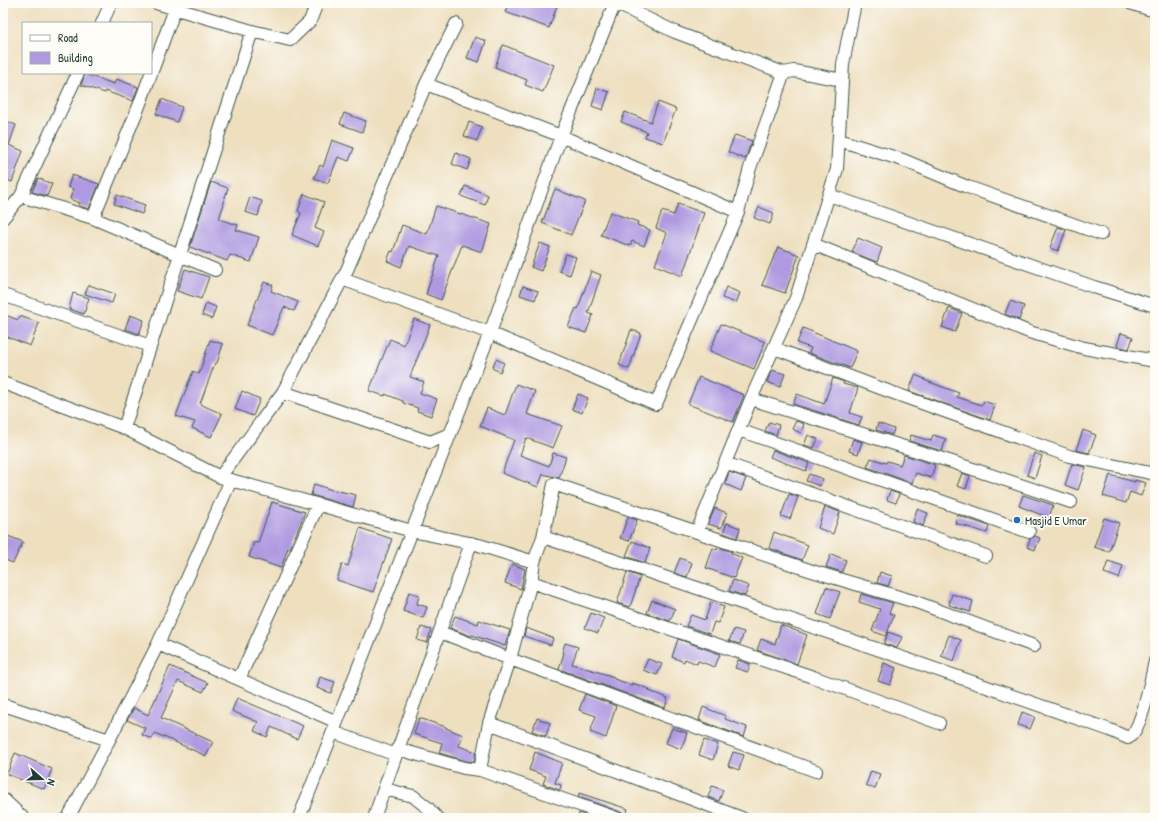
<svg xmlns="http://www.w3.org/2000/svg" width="1158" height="821" font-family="'Patrick Hand',sans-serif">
	<rect width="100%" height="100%" fill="#fdfcf7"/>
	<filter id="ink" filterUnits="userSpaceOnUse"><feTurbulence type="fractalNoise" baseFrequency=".025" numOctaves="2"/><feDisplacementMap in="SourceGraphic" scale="8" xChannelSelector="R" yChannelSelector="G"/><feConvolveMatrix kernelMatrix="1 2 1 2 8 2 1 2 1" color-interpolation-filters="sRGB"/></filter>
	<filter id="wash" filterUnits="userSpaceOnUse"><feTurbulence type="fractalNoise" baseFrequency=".012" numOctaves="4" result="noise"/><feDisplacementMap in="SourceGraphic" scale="16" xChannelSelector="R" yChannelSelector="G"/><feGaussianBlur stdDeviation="0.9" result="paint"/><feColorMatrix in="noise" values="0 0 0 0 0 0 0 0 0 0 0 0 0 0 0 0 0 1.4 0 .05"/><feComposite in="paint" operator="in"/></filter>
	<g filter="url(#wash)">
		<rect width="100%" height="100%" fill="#eedfbf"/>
		<g id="blocks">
			<path fill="#af9ae1" d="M509,3h49l-9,25 -44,-16z
				M475,37l11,4 -7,21 -12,-4z
				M503,45l51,20 -11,27 -18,-7 2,-5 -32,-13z
				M85,74l29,10 2,-5 22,8 -5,14 -28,-10v2l-24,-8z
				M597,88l12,4 -6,18 -11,-4z
				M162,99l20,8 -5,15 -21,-8z
				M658,102l18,7 -13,34 -18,-6 2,-5 -26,-10 4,-10 26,10z
				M344,113l22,8 -4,11 -22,-8z
				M3,120l13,5 -7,20 14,6 -11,31 -9,-4z
				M469,122l13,5 -5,14 -13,-5z
				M735,135l17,6 -7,18 -17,-7z
				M332,140l22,8 -5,13 -11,-4 -10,26 -14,-5 6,-13 3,2z
				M456,153l15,6 -4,11 -15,-6z
				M72,175l27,9 -10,25 -10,-3 1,-3 -10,-4 3,-10 -5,-2z
				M38,178l14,6 -5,12 -15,-4z
				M211,182l17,6 -5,15 1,1 -5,15 19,6 -2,5 23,7 -8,25 -21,-7 -3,6 -37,-14z
				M465,186l23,9 -3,10 -24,-9z
				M555,189l30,12 -14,34 -29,-12z
				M304,194l20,8 -9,26 9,4 -6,14 -26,-11 9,-22 -3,-2z
				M117,195l28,10 -3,9 -28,-10z
				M250,197l12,4 -4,15 -13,-4z
				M678,204l26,9 -22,63 -27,-11 12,-32 -11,-5 6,-17 12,4z
				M436,206l55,18 -9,28 -20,-7 -21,55 -15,-6 13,-38 -30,-10 -8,21 -14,-6 4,-10 2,1 9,-27 25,9z
				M759,207l15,6 -4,11 -16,-6z
				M610,212l28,10 -1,3 13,5 -6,16 -12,-5 -2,5 -29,-11z
				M1058,227l8,3 -8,21 -8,-3z
				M858,238l24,10 -5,14 -25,-10z
				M540,243l10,4 -9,24 -10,-4z
				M778,247l21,8 -14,38 -23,-8z
				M566,254l10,3 -6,18 -11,-4z
				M185,269l24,8 -8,22 -24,-8z
				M591,271l10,4 -13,38 5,2 -7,18 -18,-6 8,-19 2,1z
				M264,282l9,3 -2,6 27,11 -4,9 -10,-4 -12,28 -25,-10z
				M89,285l26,9 -3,9 -27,-9z
				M523,286l15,5 -3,9 -15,-5z
				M726,287l14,6 -4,10 -14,-5z
				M73,293l16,5 -5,16 -15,-5z
				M1010,301l14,5 -5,14 -14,-6z
				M206,303l10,4 -4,12 -10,-4z
				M949,308l13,5 -7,19 -13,-5z
				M3,314l15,6 2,-4 19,7 -9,23 -27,-11z
				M130,315l14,5 -5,14 -14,-5z
				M414,319l16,6 -20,52 14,5 -4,11 17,6 -6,17 -14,-5 1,-3 -15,-5v-2l-18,-7v2l-16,-5 21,-52 14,6z
				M721,324l44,18 -11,27 -44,-18z
				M803,328l54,23 -7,17 -41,-15 2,-5 -14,-5z
				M631,330l10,3 -12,36 -10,-4z
				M1121,333l12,4 -4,12 -12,-3z
				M210,340l13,4 -6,19h-2l-15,41 22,10 -11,23 -19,-9 3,-6 -19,-6 17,-45 6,3z
				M496,359l8,4 -4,9 -8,-4z
				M772,370l13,4 -5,13 -13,-5z
				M915,375l10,4 -1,1 35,13 -2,4 25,8 2,-4 11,4 -5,15 -81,-29z
				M699,377l45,18 -11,27 -45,-18z
				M833,378l11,4 -1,2 15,4 -8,25 12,4 -3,8 -66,-21 4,-10 27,10z
				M516,384l19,7 -8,23 35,12 -9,22 -27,-10 -6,17 29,11 4,-13 13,4 -7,21 -16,-4 -5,13 -36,-14 12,-33 -34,-14 7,-18 18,7z
				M242,391l18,8 -7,17 -18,-7z
				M578,394l10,4 -6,15 -10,-4z
				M796,421l8,3 -3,9 -9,-4z
				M769,422l10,3 -3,10 -11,-4z
				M878,423l16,6 -2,6 -16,-5z
				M1083,430l13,5 -7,18 -13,-3z
				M808,435l10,4 -4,9 -10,-3z
				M911,435l20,6 2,-6 13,4 -4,12 -33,-10z
				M853,439l9,3 -4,12 -9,-3z
				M773,450l36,13 -3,8 -36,-14z
				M1034,453l8,3 -7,22 -8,-3z
				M904,455l31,10 -4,13 -15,-5 -4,10 -45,-16 4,-9 15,5 1,-2 13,4z
				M1072,464l14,3 -8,23 -13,-5z
				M729,472l17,6 -5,13 -16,-7z
				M962,473l8,3 -4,13 -9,-3z
				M809,474l14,5 -3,7 -14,-5z
				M1110,475l25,7v-2l11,3 -5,13 -11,-4 -4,11 -23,-7z
				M314,484l21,7v-1l21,5 -3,12 -42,-12z
				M890,491l9,3 -3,9 -9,-3z
				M789,494l9,3 -8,22 -9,-3z
				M1023,495l30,10 -4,13 -30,-12z
				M272,502l33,10 -15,37 -2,-1 -7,20 -32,-11 5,-15 4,1z
				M825,507l15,5 -7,22 -15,-6z
				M715,508l12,5 -6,15 -13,-4z
				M917,509l11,4 -5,13 -10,-4z
				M957,515l32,11 -2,7 -32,-10z
				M628,517l9,3 -8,21 -9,-3z
				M1104,518l15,5 -10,29 -15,-5z
				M727,523l13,5 -3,10 -14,-5z
				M360,528l32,11 -19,53 -36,-12 5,-16 6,2z
				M774,532l34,13 -6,15 -33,-12z
				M3,534l20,8 -10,21 -10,-4z
				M1035,536l5,2 -5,12 -8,-3 3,-8z
				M632,541l18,7 -5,15 -19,-7z
				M718,547l14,5 -1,1 11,5 -8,20 -28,-10 7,-20 4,2z
				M831,554l15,6 -4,12 -16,-5z
				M680,558l12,5 -5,14 -13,-4z
				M1108,561l15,5 -4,12 -15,-5z
				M512,564l13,5 -4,20 -16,-6z
				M627,572l13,5 -10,30 -13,-4z
				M880,572l12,4 -4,10 -11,-3z
				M733,580l16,6 -4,10 -16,-5z
				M826,587l14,5 -10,27 -13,-5z
				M409,592l10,3 -2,9 10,3 -4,11 -20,-7z
				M861,594l32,9 -4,10 5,2 -8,21 -14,-5 8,-22 -21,-7z
				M952,594l21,7 -3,11 -21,-7z
				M652,600l23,9 -5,12 -23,-8z
				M711,602l13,5 -6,16 -4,-1 -4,12 -24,-8 5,-11 14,5z
				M591,613l13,5 -6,15 -13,-5z
				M455,616l23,8 1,-4 31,10 -5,16 -33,-11 -1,1 -21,-8z
				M781,625l26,10 -10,29 -40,-14 4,-11 14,5z
				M421,627l10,3 -4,13 -10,-3z
				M526,628l27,10 -2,7 -27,-9z
				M734,629l10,3 -4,12 -11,-3z
				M888,632l14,5 -5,11 -13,-4z
				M949,635l12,5 -7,21 -13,-5z
				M678,639l42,15 -5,13 -17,-6 -1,3 -12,-5 -1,3 -12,-5z
				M565,643l13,4 -6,17 33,10 9,3v2l18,6v-2l9,3 9,4 -1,1 19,7 -3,10 -106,-39 5,-16h-2z
				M648,659l14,5 -5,11 -14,-5z
				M738,660l12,4 -2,8 -13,-4z
				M884,663l12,5 -6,17 -12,-4z
				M170,666l38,17 -5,9 -25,-11 -17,37 52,24 -7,14 -51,-23 -3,6 -10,-4 3,-7 -18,-8 7,-12 14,7z
				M320,677l15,5 -4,11 -14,-5z
				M585,694l31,12 -10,32 -16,-6 6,-16 -17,-6z
				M237,698l66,28 -6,13 -26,-12 -4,10 -13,-6 4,-9 -26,-11z
				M703,707l23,9 -1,3 22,8 -3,10 -45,-17z
				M1022,712l13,5 -5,12 -12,-4z
				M419,718l27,9v1l17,7 -4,11 17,6 -2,10 -8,-1 -27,-8 3,-10 -28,-9z
				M537,718l13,5 -4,13 -14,-5z
				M672,728l15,5 -6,16 -15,-6z
				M704,740l14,4 -5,16 -14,-5z
				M535,752l27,11 -7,20 6,2 -1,5 -17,-6 3,-8 -17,-6z
				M733,752l11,3 -5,15 -11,-4z
				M15,753l37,16 -8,20 -37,-15z
				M871,771l9,3 -5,15 -9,-4z
				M712,786l11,4 -4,11 -11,-4z
				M579,793l49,16 -3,9h-2l-1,-5 -4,-2 -40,-14z
				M579,813l14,5h-15z"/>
		</g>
	</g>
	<g filter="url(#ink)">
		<use href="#blocks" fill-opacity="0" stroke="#3e5549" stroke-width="1"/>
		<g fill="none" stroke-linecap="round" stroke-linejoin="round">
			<defs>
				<path id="minor" d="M156,3l96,28 38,9 20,-19 7,-18
					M615,3l60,29 109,41 10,-2 48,9
					M1130,3l25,8
					M102,23l9,-20
					M839,140l64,20 62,26 136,48
					M829,195l265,92 61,19
					M21,196l72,22 122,52
					M738,212l12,-44 34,-95
					M3,218l18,-22 57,-123
					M93,218l46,-112 36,-97
					M813,244l216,88 55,16 71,13
					M342,279l148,54 71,-197 54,-133
					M3,295l147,51
					M774,348l114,43 181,65 86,18
					M3,383l121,45 96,49 192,54 67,14 55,17
					M283,392l147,50 20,-8
					M751,399l201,63 119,40
					M124,428l128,-397
					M739,430l290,102
					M725,463l261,93
					M220,477l63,-85 64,-122 79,-186 30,-60
					M231,480l-73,164 179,78
					M697,532l115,39 104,31 118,44
					M543,537c190,62 379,127 567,193l18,8c14,-7 23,-60 27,-77
					M531,582l282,95 126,46
					M440,632l70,27 306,112
					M239,679l79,-174
					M7,706l102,34 -41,78
					M489,723l253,95
					M333,732l63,23
					M109,740l49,-96
					M398,749l66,19 16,2
					M299,818l191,-485 166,71 82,-192 -177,-76 -135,-52
					M374,818l10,-29
					M437,818l-9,-10 -15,-12 -29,-7 87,-246
					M616,818l-136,-48 9,-47 21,-64 21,-77 3,-20 9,-25 11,-53 143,48 54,-133 45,-101 41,-129 6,-105 12,-61"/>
				<path id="major" d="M3,801l18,17"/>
			</defs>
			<use href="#minor" stroke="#3e5549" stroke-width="14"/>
			<use href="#major" stroke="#3e5549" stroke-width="17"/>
			<use href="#minor" stroke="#fff" stroke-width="12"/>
			<use href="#major" stroke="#fff" stroke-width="15"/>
		</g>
	</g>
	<circle fill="#1f6fb2" stroke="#fdfcf7" stroke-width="1.5" cx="1017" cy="520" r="4"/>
	<g text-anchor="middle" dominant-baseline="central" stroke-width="4" stroke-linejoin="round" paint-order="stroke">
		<g font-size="12" fill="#1f3d34" stroke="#fdfcf7" text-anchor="start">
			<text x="1025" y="520">Masjid E Umar</text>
		</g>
	</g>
	<rect width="1158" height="821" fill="none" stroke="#fdfcf7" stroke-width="16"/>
	<rect x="22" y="22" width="130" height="52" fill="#fdfcf7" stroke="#a4b0a9"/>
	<rect x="30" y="35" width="20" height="6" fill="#ffffff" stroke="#a4b0a9"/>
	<text x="58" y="42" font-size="12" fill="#1f3d34">Road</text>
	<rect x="30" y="52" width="20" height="12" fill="#af9ae1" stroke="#a4b0a9"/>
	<text x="58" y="62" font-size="12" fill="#1f3d34">Building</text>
	<g transform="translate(42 779) rotate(110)" stroke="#fdfcf7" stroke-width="3" paint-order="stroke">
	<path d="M0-3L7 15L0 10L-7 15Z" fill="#1f3d34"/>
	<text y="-6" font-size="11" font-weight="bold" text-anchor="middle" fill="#1f3d34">N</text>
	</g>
</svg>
